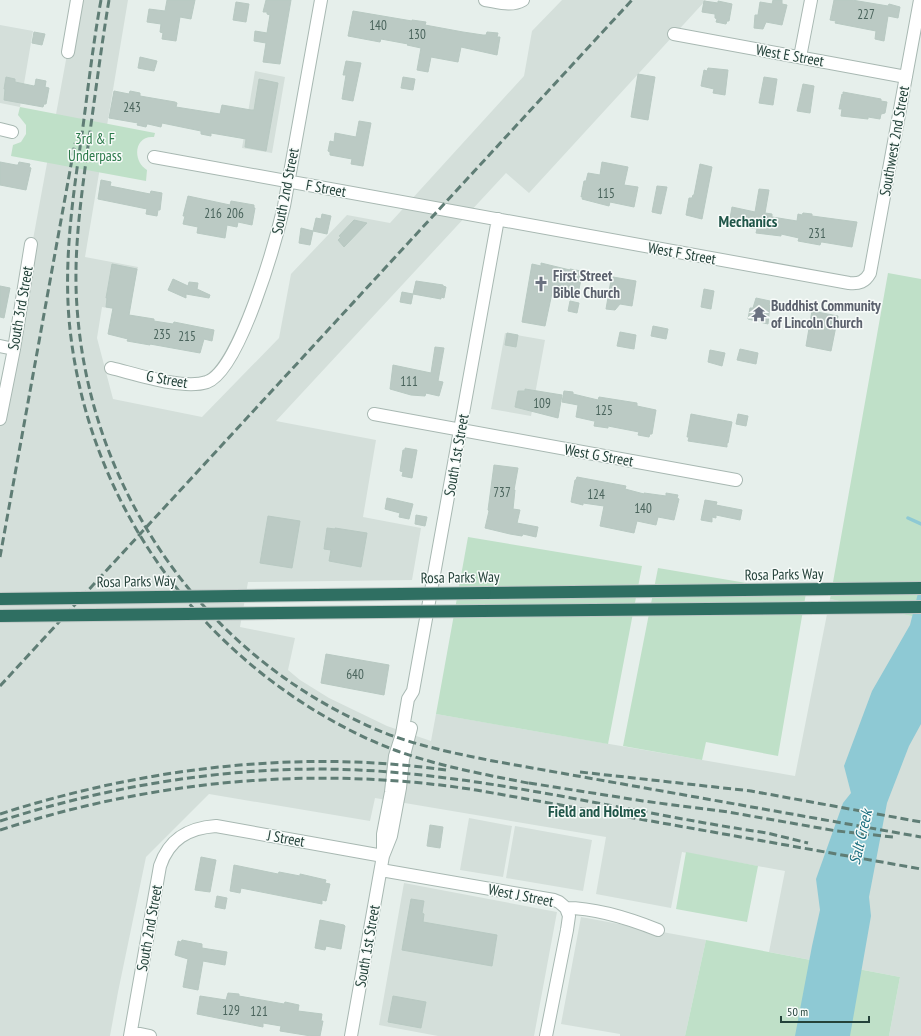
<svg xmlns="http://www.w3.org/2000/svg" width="921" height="1036" font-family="'PT Sans Narrow',sans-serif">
	<rect width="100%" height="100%" fill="#e6efeb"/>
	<path fill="#d4dfda" d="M77,0h51l-43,257 53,10 -9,45 -27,-5 -5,31 16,61 89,18 77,-79 12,-64 56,-59 43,8 134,-147 8,-45 30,-31h144l-177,193 -23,-20 -230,248 100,19 -13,77 58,11 -9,52 -164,2 -8,45 55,11 -7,32 12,10 29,18 58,28 44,15 5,-27 359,62 35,-177 91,19v418h-32l11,-59 -131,-25 16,-81 -103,-19 -11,56 -75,-14 10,-57 -231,-39 -5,23 -161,-27 -63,63 -28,135 -8,44h-110v-617z
		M0,25l33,6 -13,76 -20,-4z
		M255,71l30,6 -13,76 -30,-5z
		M505,333l40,7 -14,76 -40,-7z
		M469,818l43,8 -9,51 -43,-7z
		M515,826l77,14 -9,51 -77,-13z
		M404,883l153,29 -23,124h-96l-59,-11z
		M581,917l125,23 -21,96h-65v-2l-59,-10z"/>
	<path fill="#bfe0c8" d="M20,107l135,26 -1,4c-20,-2 -22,24 -7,33l-1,11 -135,-25 2,-11 8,-3 5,-8v-9l-8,-10z
		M888,273l33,6v339l-91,-19z
		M468,537l174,29 -34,178 -172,-30z
		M658,568l148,25 -28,163 -72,-14 -4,18 -79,-14z
		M686,852l72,14 -11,56 -71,-13z
		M706,940l194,37 -11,59h-204z"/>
	<path fill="#8ec9d4" d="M921,581v143l-12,22 -22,57 -18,94 2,19 -21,120h-55l17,-90 8,-36 -4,-31 27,-76 8,-10 -7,-27 28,-75 38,-66z"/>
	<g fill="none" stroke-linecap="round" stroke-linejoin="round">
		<path stroke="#8ec9d4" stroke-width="3.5" d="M908,518l13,6"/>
	</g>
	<path fill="#bbcac4" stroke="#b8c9c2" d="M167,0h28l-4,19 -11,-2 -4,24 -14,-2 1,-6 -3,-1 1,-8 -14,-2 2,-13 16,2z
		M266,0h25l-11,64 -17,-2 3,-19 -12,-2 1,-10 12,2 3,-18 -3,-1v-2h-4z
		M773,0h9v4l5,1 -5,20 -16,-3 -3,7 -9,-1 1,-13h3l2,-13 12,2z
		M834,0h18l36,6 1,-2 11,3 -2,11 -10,-2 -4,25 -9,-2 1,-8 -41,-8 1,-2 -6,-1z
		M704,1l14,2v-2l14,3 -3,17h-2l-1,3 -10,-2 1,-3 -2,-1v-4l-13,-2z
		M236,2l13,2 -3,18 -13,-2z
		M353,11l59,10v-1l14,2 -1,3 38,7 20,3h3l1,-3 11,1 -1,4h3l-3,18 -36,-8 -3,15 -27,-5 -3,15 -11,-2 4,-22 -14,-3 1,-1 -27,-5 -1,3 -32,-6z
		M34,32l11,2 -3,11 -10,-2z
		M140,57l17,4 -3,10 -16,-3z
		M346,61l15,2 -8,38 -11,-2 4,-24h-3z
		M708,68l20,2 -3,25 -12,-2 1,-4 -13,-3 3,-16 3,1z
		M638,74l17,3 -7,43 -17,-3z
		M6,77l9,2v3l19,4 1,-1 1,-6 10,2 -1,6 4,1 -3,16h-2l-1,3 -39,-7 1,-11h-1z
		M403,77l12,2 -2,11 -12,-2z
		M764,77l13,2 -4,26 -14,-2z
		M259,79l19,4 -12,68 -21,-4 1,-8 -35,-6v3l-10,-2v-3l-39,-8 -1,4 -13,-3h-1l-1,3 -9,-2 1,-2 -29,-5 5,-27 15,3 1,-3 10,2v3l35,6 2,1 -1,4 44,7 2,-9 29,5h3z
		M803,84l11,2 -4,27 -13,-2z
		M843,92l38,7v2l6,1 -2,11 -4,1 -1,5 -12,-2v2l-27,-3 1,-7h-3l3,-15 1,1z
		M359,121l12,2 -8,43 -12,-2 1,-5 -22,-4v-3l-2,-1 2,-10 4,1 1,-9 21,4z
		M0,162l16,3h2l1,-3 11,2 -1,3 2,1 -5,22 -26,-5z
		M602,162l26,5 -4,18 14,2 -4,20 -24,-5 -1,4 -27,-7 1,-2h-2l3,-16h2l2,-8 12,2z
		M700,164l12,3 -10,52 -16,-4 3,-17h3l1,-3h1z
		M101,180l10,2 -1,4 40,8 1,-3 11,2 -2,17h-2l-1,6 -11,-2 1,-5 -49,-10z
		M657,186l10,1 -6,27 -9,-2z
		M759,189l10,1 -4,23 7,1v3l25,4 1,-7 4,1 1,-2 9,1v2l45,6 -5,25 -30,-5h-1l-1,3 -22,-4 1,-3 -18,-4v2l-25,-3 1,-4 -28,-5 3,-17 23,5z
		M188,196l42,9 1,-4 23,4v3h1l-3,17 -14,-3 -1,5 -10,-2 -2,13 -28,-5 1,-6 -15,-3 2,-8h-2z
		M322,214l9,2 -4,18 -14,-3 3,-13 5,1z
		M354,220l13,3 -23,24 -6,-7 3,-3 -2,-1z
		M301,228l12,3 -3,14 -11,-2z
		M541,263l29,7v-1l11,2v3l1,1 -5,23 -25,-5 -7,33 -23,-4 10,-58 9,2z
		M112,264l25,5 -8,46 25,4v2l19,3 1,-2 40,8 -2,11 -8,-2 -4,14 -50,-9v1l-23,-4 1,-2 -20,-5 5,-26 -7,-1 1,-9h-1z
		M613,277l23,4 -4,25 -12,-2 -5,6 -9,-1 5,-29h1z
		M173,279l15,7 1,-4 9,1 -1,6 13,6 -1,3 -23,-4v4l-18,-8z
		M416,281l27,4v1l3,1 -2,11 -3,-1v2l-28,-5z
		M0,286l10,2 -6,30 -4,-1z
		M704,289l10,2 -3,18 -10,-2z
		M402,292l11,2 -2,10 -11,-2z
		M756,298l14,3 -1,4h1l-2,19 -20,-5 2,-11h3z
		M570,301l9,2 -2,10 -9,-2z
		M812,311l26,5 -7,35 -25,-5z
		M653,326l15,3 -2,10 -15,-3z
		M620,332l16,3 -2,14 -17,-3z
		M507,333l11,2 -2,12 -11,-2z
		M435,347l9,1 -6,33 5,1 -4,14 -13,-3 -1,3 -14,-1 -21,-6 3,-24 38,8z
		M740,349l18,4 -2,11 -19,-4z
		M710,350l15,3 -3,13 -14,-4z
		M525,389l37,6 -4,23 -43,-11 3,-16h7z
		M564,391l9,1v2l25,6 1,-3 38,6v3l19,4 -4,24h-2l-1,3 -11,-2 1,-3 -31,-6v2l-14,-2 1,-5h-1l-18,-4 2,-12 -16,-3z
		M691,414l41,8 -4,21h-1v4l-39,-6 1,-4h-2z
		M738,414l10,2 -2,10 -10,-2z
		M405,448l12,2 -5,28 -10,-2 1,-4 -3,-1 3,-21h2z
		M494,465l24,3 -4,22h1l-2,19 7,1 -3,13 21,4 -2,10 -13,-3 -1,2 -12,-2 -25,-6 4,-17 -1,-1z
		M577,477l49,9 -1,3 19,5v-1l22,3v-3l12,2 -1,3 2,1 -5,21 -16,-3 -2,8 -19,-4 -3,12 -34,-7 4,-20 -21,-3v2l-12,-3 4,-22h1z
		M387,498l26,6 -4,15 -10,-2 1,-4 -15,-4z
		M705,500l12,2 -1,3 26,5 -2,10 -24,-5v3l-4,-1v5l-11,-2z
		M416,515l11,2 -2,9 -10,-2z
		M268,516l32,5 -8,47 -32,-5z
		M327,528l8,1v-1l32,5 -6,34 -32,-6 2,-11 -7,-1z
		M326,654l63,11 -5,30 -63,-12z
		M430,825l13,2 -3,21 -13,-2z
		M201,857l15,3 -6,32 -15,-2z
		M234,865l44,9 1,-2 21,4v-2l26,6 -1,3 5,1 -4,17 -4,-1v4l-81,-16 -1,5 -10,-2z
		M217,896l10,2 -2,11 -10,-2z
		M411,899l13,2 -2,12 2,1 -1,8 74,13 -5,31 -90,-16z
		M320,920l24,5 1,1 -4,23 -15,-3 -1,4 -10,-2z
		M182,940l20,4v4l25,4 -2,13 -22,-4 -5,29 -15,-3 5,-28 -13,-4 3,-14 3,1z
		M228,993l11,1v2l45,8 1,-2 14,3 -1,6 24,3 -1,7h2l-3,15h-9l-31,-5 1,-5 -18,-3v4l-66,-13 3,-18 26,4z
		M393,996l33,6 -5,26 -33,-6z"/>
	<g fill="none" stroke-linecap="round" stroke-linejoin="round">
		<defs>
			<path id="minor" d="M485,0c13,2 26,7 38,0
				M674,34l232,43
				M68,52l9,-52
				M800,57l11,-57
				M0,129l12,3
				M154,157l695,126c10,1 16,-1 21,-10l50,-273
				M0,346l14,3
				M111,368c25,6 72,22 96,14 33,-12 69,-142 77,-176l37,-206
				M374,414l362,66
				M0,419l14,-70 17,-105
				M383,856v-22l8,-42 4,-36 7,-22 6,-35 5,-8 85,-472
				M381,870l173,30 5,2 7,6c31,0 62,10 92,22
				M131,1032l19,4
				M130,1036l30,-170c9,-27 28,-38 56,-40l167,30
				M351,1036l32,-180 8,-20 9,-48 3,-29 8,-31
				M546,1036l21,-106 2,-14 -3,-8"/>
			<path id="highway" d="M485,593l436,-5
				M482,611l439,-4"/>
		</defs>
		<use href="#minor" stroke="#a8b8b2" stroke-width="14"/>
		<use href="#highway" stroke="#c2cac8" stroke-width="14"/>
		<use href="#minor" stroke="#fff" stroke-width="12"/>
		<use href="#highway" stroke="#2f6f62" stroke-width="12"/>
		<path stroke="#5f7d75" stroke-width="3" stroke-dasharray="8 4" stroke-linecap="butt" d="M101,0c-8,44 -13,89 -19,134 -9,61 -18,123 -13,185 16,184 133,343 299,420 52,24 109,34 165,45
			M109,0c-8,48 -14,97 -21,146 -7,53 -15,107 -11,161 12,179 121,340 285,416 41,20 86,29 131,38l428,76
			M0,557l75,-414
			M0,686l632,-686
			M580,772l171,19 170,31
			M529,783l114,18 85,11 109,19 56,6
			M0,814c143,-46 297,-65 446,-44
			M0,821c128,-41 267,-61 401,-48 123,11 243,42 366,60l41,10
			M0,830c154,-50 316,-65 476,-40l445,79"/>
		<defs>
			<path id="highway-bridge" d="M0,599l485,-6
				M0,616l482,-5"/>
		</defs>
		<use href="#highway-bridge" stroke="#c2cac8" stroke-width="14" stroke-linecap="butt"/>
		<use href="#highway-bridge" stroke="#2f6f62" stroke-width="12"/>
	</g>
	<defs>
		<symbol id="church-bare" viewBox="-9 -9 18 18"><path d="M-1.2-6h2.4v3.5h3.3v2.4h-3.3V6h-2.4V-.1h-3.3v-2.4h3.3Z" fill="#6b7280" stroke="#f7fbf9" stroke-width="2.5" paint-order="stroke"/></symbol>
		<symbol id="temple-bare" viewBox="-9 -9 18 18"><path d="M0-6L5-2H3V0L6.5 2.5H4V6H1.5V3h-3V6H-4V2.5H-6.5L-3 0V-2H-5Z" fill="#6b7280" stroke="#f7fbf9" stroke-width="2.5" paint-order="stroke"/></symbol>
	</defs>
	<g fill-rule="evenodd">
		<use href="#church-bare" x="530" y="273" width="22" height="22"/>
		<use href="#temple-bare" x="748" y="303" width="22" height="22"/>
	</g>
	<g text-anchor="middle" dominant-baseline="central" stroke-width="3" stroke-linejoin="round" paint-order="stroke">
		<g font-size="13" fill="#4a645c">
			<text x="866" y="14">227</text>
			<text x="378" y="25">140</text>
			<text x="417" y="34">130</text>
			<text x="132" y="107">243</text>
			<text x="606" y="193">115</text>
			<text x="213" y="213">216</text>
			<text x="235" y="213">206</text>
			<text x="817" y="233">231</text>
			<text x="162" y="334">235</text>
			<text x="187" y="336">215</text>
			<text x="409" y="381">111</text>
			<text x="542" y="403">109</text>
			<text x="604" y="410">125</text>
			<text x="502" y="492">737</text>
			<text x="596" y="494">124</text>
			<text x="643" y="508">140</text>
			<text x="355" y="674">640</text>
			<text x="231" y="1010">129</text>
			<text x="259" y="1011">121</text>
		</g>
		<g font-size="15" fill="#24423a" stroke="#f7fbf9">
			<text transform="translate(790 55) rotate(10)">West E Street</text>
			<text transform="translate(894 141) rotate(-80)">Southwest 2nd Street</text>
			<text transform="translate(326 188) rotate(10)">F Street</text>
			<text transform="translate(285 191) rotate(-79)">South 2nd Street</text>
			<text transform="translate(682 253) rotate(10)">West F Street</text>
			<text transform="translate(20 308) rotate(-80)">South 3rd Street</text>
			<text transform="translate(167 379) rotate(10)">G Street</text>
			<text transform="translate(456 455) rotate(-80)">South 1st Street</text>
			<text transform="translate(599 455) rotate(10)">West G Street</text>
			<text transform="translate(784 574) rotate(-1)">Rosa Parks Way</text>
			<text transform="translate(460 577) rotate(-1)">Rosa Parks Way</text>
			<text transform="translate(136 581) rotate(-1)">Rosa Parks Way</text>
			<text transform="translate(286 838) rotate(10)">J Street</text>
			<text transform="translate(521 895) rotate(11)">West J Street</text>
			<text transform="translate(149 928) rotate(-80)">South 2nd Street</text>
			<text transform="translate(367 946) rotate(-80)">South 1st Street</text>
		</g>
		<g font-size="15" fill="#2d7a4b" stroke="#f7fbf9">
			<text x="95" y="138">3rd &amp; F<tspan x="95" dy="17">Underpass</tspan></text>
		</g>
		<g font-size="15" font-weight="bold" fill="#5b616d" stroke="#f7fbf9" text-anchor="start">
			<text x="553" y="275">First Street<tspan x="553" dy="17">Bible Church</tspan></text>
			<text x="771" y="305">Buddhist Community<tspan x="771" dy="17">of Lincoln Church</tspan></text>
		</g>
		<g font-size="16" font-weight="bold" fill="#1f5548" stroke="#f7fbf9">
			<text x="748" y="221">Mechanics</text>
			<text x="597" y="811">Field and Holmes</text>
		</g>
		<g font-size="16" font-style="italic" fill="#1c6f80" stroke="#f7fbf9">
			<text transform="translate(860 837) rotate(-77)">Salt Creek</text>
		</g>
	</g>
	<path d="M781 1016v6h88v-6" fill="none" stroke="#24423a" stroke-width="2"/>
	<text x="787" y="1016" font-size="12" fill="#24423a" stroke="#f7fbf9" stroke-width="3" paint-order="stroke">50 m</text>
</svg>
